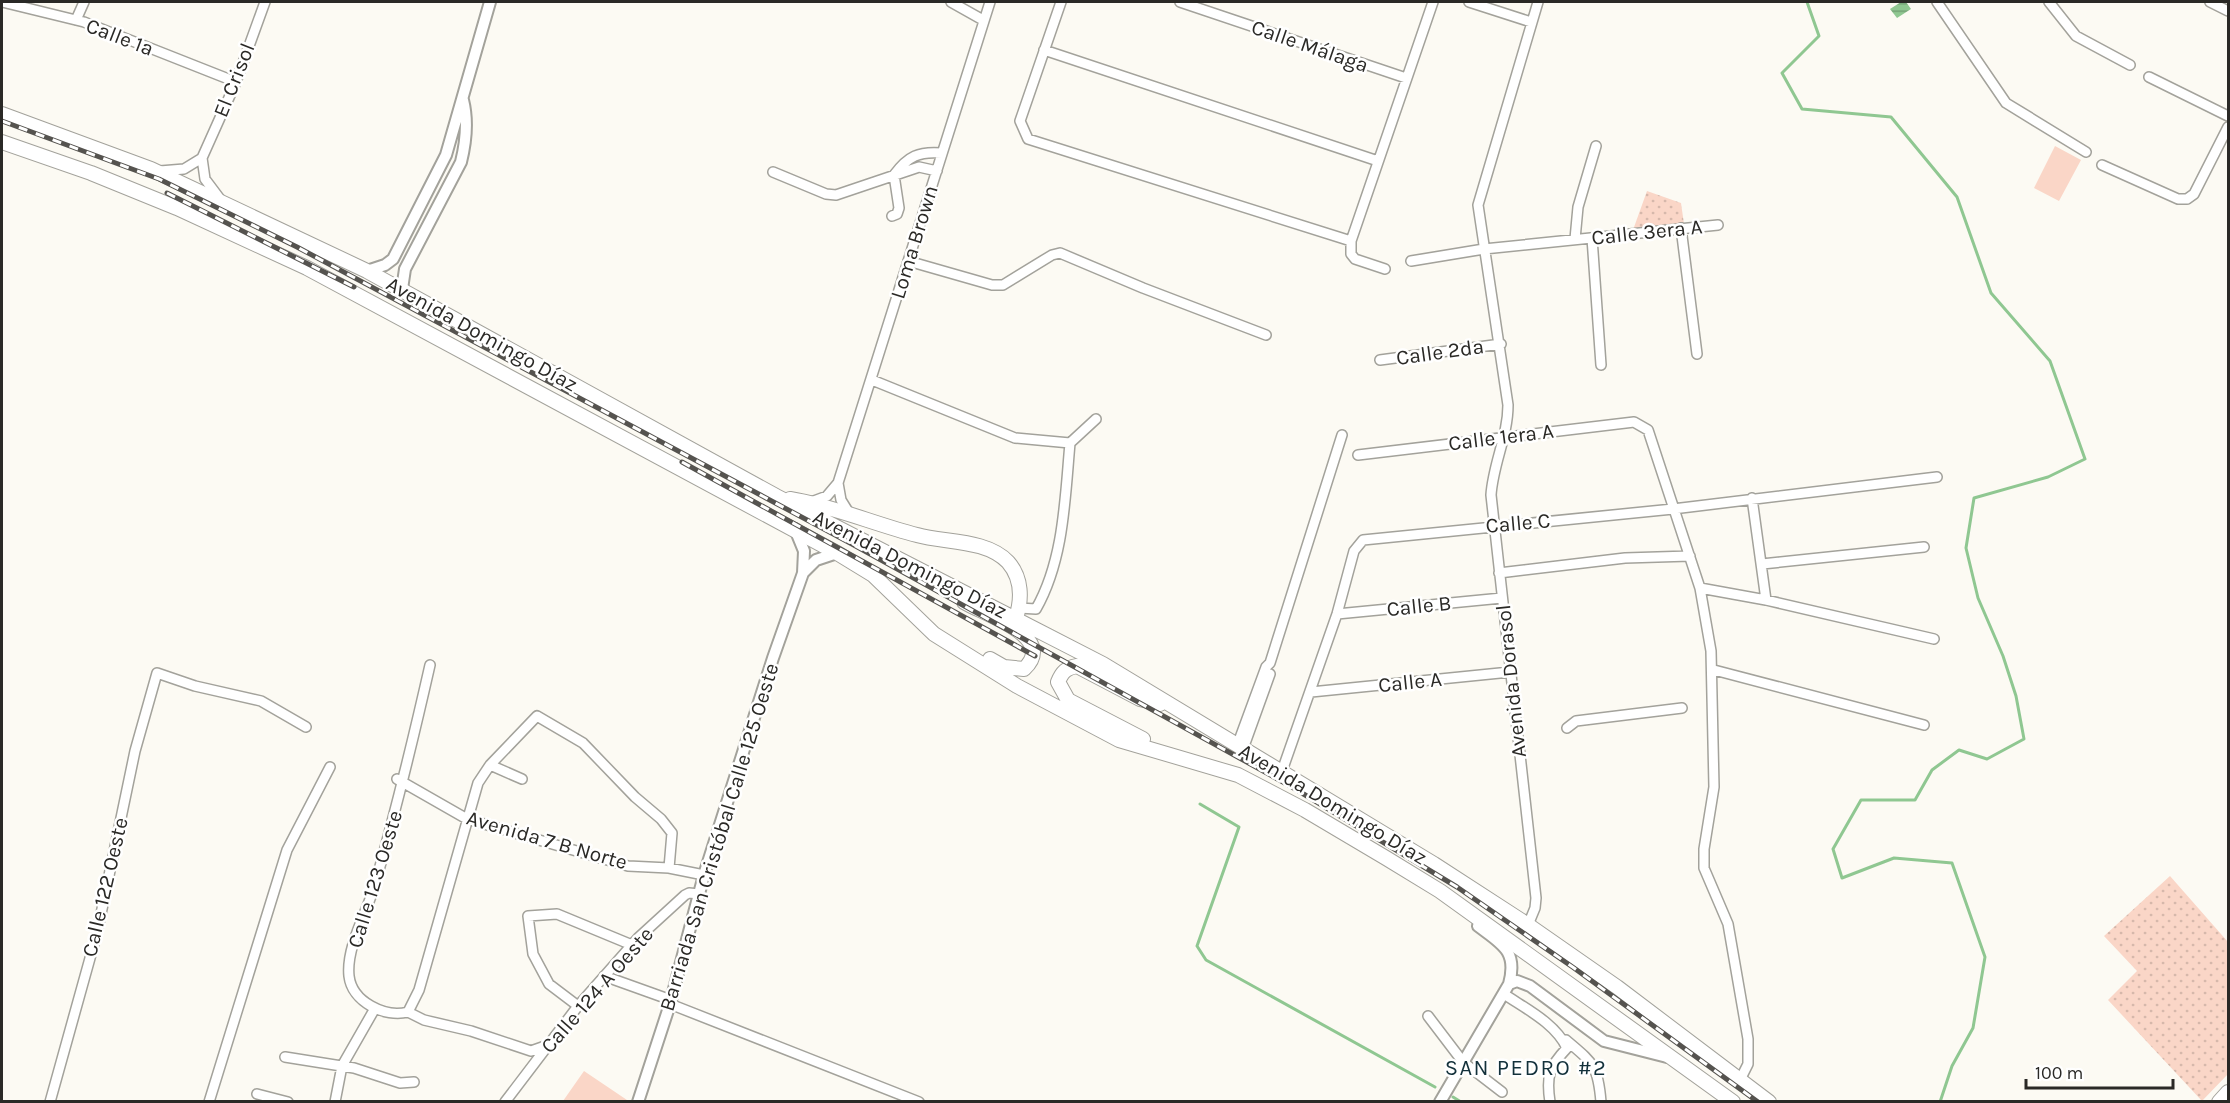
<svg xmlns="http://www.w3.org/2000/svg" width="2230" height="1103" font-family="Karla,sans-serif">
	<defs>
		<pattern id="green-dots" width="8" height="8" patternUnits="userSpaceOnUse" patternTransform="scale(1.5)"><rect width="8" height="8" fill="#fad6c7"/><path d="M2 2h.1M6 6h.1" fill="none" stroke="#d6b8ab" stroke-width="1.8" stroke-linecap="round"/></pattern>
		<pattern id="water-rules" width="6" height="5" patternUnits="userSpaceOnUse" patternTransform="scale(1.5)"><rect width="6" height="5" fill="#8fc791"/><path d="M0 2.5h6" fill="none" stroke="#75a276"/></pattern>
	</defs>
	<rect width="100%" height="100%" fill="#fcfaf3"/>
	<path fill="url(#green-dots)" d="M1647,191l34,12 3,21 -51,6z
		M2170,876l58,66v132l-26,27 -94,-101 29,-29 -33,-35z"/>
	<path fill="#fad6c7" d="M2055,146l26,14 -22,41 -25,-13z
		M584,1071l43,29 -1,1h-63z"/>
	<path fill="url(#water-rules)" d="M1901,2h5l5,7 -14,9 -7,-9z"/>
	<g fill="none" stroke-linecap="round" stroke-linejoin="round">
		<path stroke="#8fc791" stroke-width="3" d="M1807,2l12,34 -37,37 20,36 89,8 66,80 34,96 59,68 35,98 -37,18 -74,21 -8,50 12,50 25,58 13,40 8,43 -37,20 -28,-9 -27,20 -17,30h-54l-28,49 9,29 52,-20 58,5 33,94 -12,71 -21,38 -12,36
			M1200,804l39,23 -42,119 9,14 229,127
			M1453,1097l8,5"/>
		<defs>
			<path id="minor" d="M2,2l82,20 152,60
				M951,2l32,18
				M1061,2l-41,119 8,18 323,102
				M1180,2l226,76
				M1469,2l62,20
				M1937,2l69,101 80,49
				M2049,2l27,34 54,29
				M2210,2l18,9
				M76,20l8,-18
				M1044,50l334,111
				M2149,77l79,39
				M2102,165l76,34h9l7,-5 34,-67
				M160,171l24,-2 18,-11
				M773,172l53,22 10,1 83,-28 18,4
				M220,199l-15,-20 -3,-21 34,-76 29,-80
				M892,216l5,-2 2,-6 -5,-33c14,-19 25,-24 48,-22
				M1681,228l16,126
				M1592,238l9,127
				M1575,239l3,-32 18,-61
				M908,261l84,24h11l49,-30 8,-2 83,35 123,47
				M1411,261l73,-12 234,-24
				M1385,269l-30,-10 -4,-5v-13l82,-239
				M1380,360l121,-16
				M872,380l143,58 55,5
				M1358,455l276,-33 14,8 52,158 11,63 3,136 -10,62v19l24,56 20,115v25l-8,16
				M838,483l3,17 8,13
				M1752,498l14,102
				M811,502l16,-6 11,-13 152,-481
				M1762,564l162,-17
				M1499,573l126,-15 65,-2
				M1700,588l66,12 168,39
				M1019,608l17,1c28,-49 29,-111 34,-166l26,-24
				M1337,614l165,-16
				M1714,670l210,55
				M1311,692l199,-20
				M1567,728l9,-7 106,-13
				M1237,746l29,-79 4,-4 72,-228
				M1243,749l27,-75
				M490,765l32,14
				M1282,771l55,-157 17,-63 9,-11 310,-31 264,-32
				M397,779l70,40 161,47 41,2 35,7
				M1528,925l7,-17 1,-10 -45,-403c2,-31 17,-59 17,-90l-30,-200 60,-203
				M604,976l67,24
				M1504,994c22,15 51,29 63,54 -18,19 -21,28 -17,54
				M670,1004l249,98
				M578,1006l-29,-22 -16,-30 -5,-38 29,-2 75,31
				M408,1012l11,-22 59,-207 12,-18 47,-49 46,27 52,54 26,22 11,14 -3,35
				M408,1012c-23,6 -56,-10 -59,-36 -3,-28 17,-63 25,-88 21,-74 39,-148 56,-223
				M408,1012l16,8 47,11 60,20 17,-6
				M1428,1016l35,46 39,30
				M1566,1040c27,23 32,25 35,62
				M285,1057l69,11 46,15 14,-1
				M257,1094l31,8
				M50,1102l47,-169 38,-182 22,-78 38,13 66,15 45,26
				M209,1102l78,-252 43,-83
				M335,1102l7,-36 32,-56
				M505,1102l73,-96 60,-68 47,-43 4,-2 10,1"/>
			<path id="tertiary" d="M367,271l18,-6 8,-6 53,-104 44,-153
				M402,289l3,-20 56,-107c5,-20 7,-42 2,-62
				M803,573l13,-13 21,-7
				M1509,984l8,-3 13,5 74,55 63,16
				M638,1102l32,-98 34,-129 69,-217 30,-85 1,-22 -9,-22
				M1440,1102l69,-118c9,-33 -7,-40 -31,-58"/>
			<path id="primary" d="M2,114l149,55 216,102 409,225 327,168 331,200 94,61 89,62 152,115
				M2,142l89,31 86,35 130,60 530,285 36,22 61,59 83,52 102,54 119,35 67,35 81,48 54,33 293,211
				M790,499c43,7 84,25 127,36 28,8 69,4 91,27 14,16 14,37 8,56
				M964,602c22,13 94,35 60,67l-20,-2 -14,-8
				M1143,739l-75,-39 -10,-18c4,-10 8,-14 19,-16l63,33 20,5
				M2219,1102l9,-10"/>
		</defs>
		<use href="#minor" stroke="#a3a29b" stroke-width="12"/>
		<use href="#tertiary" stroke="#a3a29b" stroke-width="14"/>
		<use href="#primary" stroke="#a3a29b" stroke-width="16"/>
		<use href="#minor" stroke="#fff" stroke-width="9"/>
		<use href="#tertiary" stroke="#fff" stroke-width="10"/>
		<use href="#primary" stroke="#fff" stroke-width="14"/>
		<defs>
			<path id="rail" d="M2,121l157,58 138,68 555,297 440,243 165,100 117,81 184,134
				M167,193l187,94
				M682,462l353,194"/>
		</defs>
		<use href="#rail" stroke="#55534f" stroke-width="5"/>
		<use href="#rail" stroke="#fff" stroke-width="3" stroke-dasharray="9" stroke-linecap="butt"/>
	</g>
	<g text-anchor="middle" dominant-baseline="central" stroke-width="5" stroke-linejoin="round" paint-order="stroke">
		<g font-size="21" fill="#2a2926" stroke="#fff">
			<text transform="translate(120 37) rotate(21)">Calle 1a</text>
			<text transform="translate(1310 46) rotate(19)">Calle Málaga</text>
			<text transform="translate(234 80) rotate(-68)">El Crisol</text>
			<text transform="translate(1647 232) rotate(-6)">Calle 3era A</text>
			<text transform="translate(914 242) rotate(-73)">Loma Brown</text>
			<text transform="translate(482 334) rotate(29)">Avenida Domingo Díaz</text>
			<text transform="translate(1440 352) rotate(-8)">Calle 2da</text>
			<text transform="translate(1501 437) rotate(-7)">Calle 1era A</text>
			<text transform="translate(1518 523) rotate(-5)">Calle C</text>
			<text transform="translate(910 564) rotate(27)">Avenida Domingo Díaz</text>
			<text transform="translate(1419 606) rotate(-6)">Calle B</text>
			<text transform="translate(1511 681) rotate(-96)">Avenida Dorasol</text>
			<text transform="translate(1410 682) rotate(-6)">Calle A</text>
			<text transform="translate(1333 804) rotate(31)">Avenida Domingo Díaz</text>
			<text transform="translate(719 837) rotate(-73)">Barriada San Cristóbal Calle 125 Oeste</text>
			<text transform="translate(547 840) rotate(16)">Avenida 7 B Norte</text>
			<text transform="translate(375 879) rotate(-73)">Calle 123 Oeste</text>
			<text transform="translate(105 887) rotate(-77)">Calle 122 Oeste</text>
			<text transform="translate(597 990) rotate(-49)">Calle 124 A Oeste</text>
		</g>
		<g font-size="22" letter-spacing="1.5" fill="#13313b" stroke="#fff">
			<text x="1526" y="1068">SAN PEDRO #2</text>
		</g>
	</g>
	<rect width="2230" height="1103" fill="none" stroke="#2a2926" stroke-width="6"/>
	<path d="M2026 1079v9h147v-9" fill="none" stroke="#2a2926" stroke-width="3"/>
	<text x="2035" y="1079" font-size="18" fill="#2a2926" stroke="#ffffff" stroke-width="4.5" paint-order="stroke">100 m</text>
</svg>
